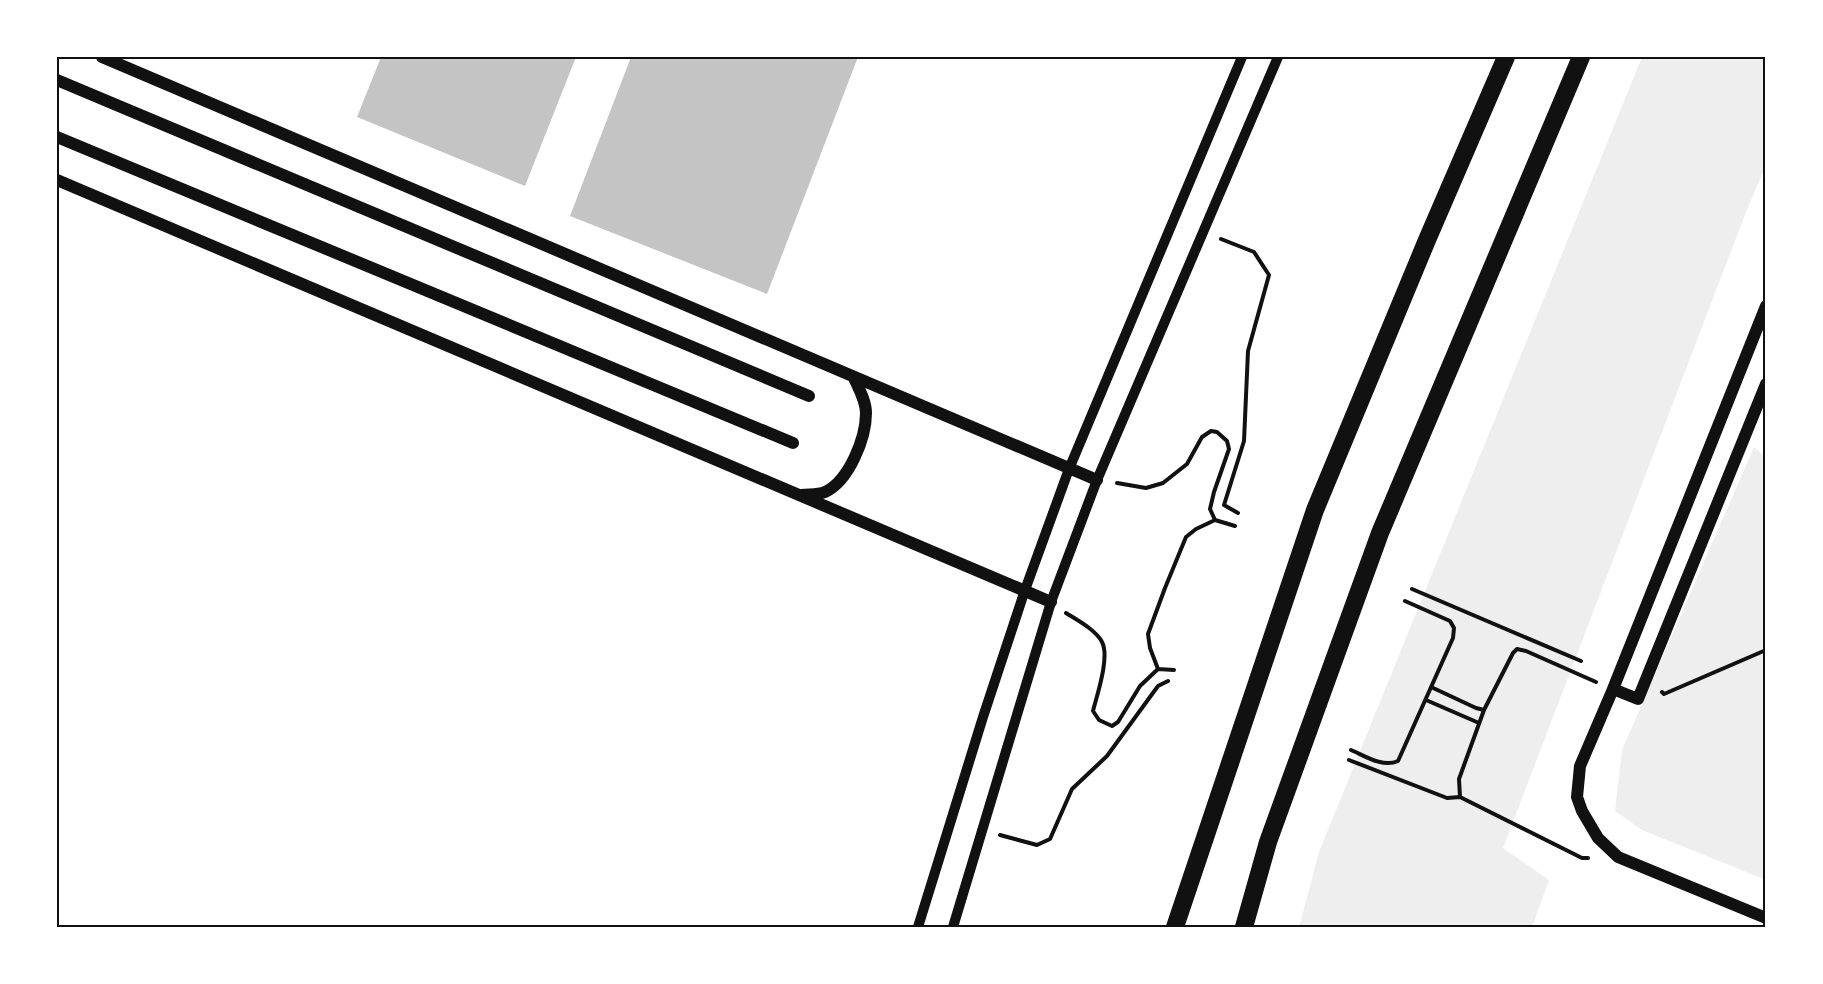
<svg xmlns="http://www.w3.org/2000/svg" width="1823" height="984" font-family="'Sofia Sans Condensed',sans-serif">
	<rect width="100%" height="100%" fill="#fff"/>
	<path fill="#eee" d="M1642,57h124v108l-20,47 -243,636 46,32 -17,47h-233l20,-75z
		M1754,447l12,11v422l-124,-50 -27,-19 7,-61z"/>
	<path fill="#c4c4c4" d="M381,57h195l-51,129 -168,-69z
		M631,57h227l-91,237 -197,-78z"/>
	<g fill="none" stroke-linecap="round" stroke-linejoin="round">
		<path stroke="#111" stroke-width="4" d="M1221,239l33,13 15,23 -21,76 -4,90 -20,64 14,8
			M1117,483l29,5 17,-5 24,-19 15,-27 9,-6 6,1 10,9 2,8 -15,43 -4,17 5,11 20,6
			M1412,589l169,72
			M1066,613c11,7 30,17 36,29 8,15 -5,53 -9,69l6,9 13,6 6,-4 22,-36 18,-17 16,1
			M1158,669l-8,-21 -2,-14 17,-46 21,-51 10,-8 19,-9
			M1431,687l45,21 8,2
			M1662,692l2,2 102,-44
			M1426,700l53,23
			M1351,750c14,6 32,18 47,11l55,-123 1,-10 -4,-7 -45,-20
			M1349,760l98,38 13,-1 122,61h6
			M1460,797l-1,-18 25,-69 29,-57 4,-4 9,2 70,31
			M1000,835l37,10 13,-6 22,-50 35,-33 51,-70 10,-5"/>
		<path stroke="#111" stroke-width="10" d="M918,927l65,-210 42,-127 44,-121 173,-412
			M953,927l98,-325 46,-122 181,-423"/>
		<path stroke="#111" stroke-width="12" d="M102,57l995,423
			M57,80l752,316
			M57,137l736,306
			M57,180l994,422
			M1766,306l-153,383 -33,77 -3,31 5,14 16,27 20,19 148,61
			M802,495c7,-1 16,0 23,-3 24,-11 41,-54 41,-79 0,-12 -7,-24 -12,-35
			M1613,689l25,10 128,-315"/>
		<path stroke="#111" stroke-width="18" d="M1175,927l140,-417 112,-270 79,-183
			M1244,927l24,-85 112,-309 201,-476"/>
	</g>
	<rect width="1823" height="984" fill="none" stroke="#ffffff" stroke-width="117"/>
	<rect x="58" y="58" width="1706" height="868" fill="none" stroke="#111" stroke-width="2"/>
</svg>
